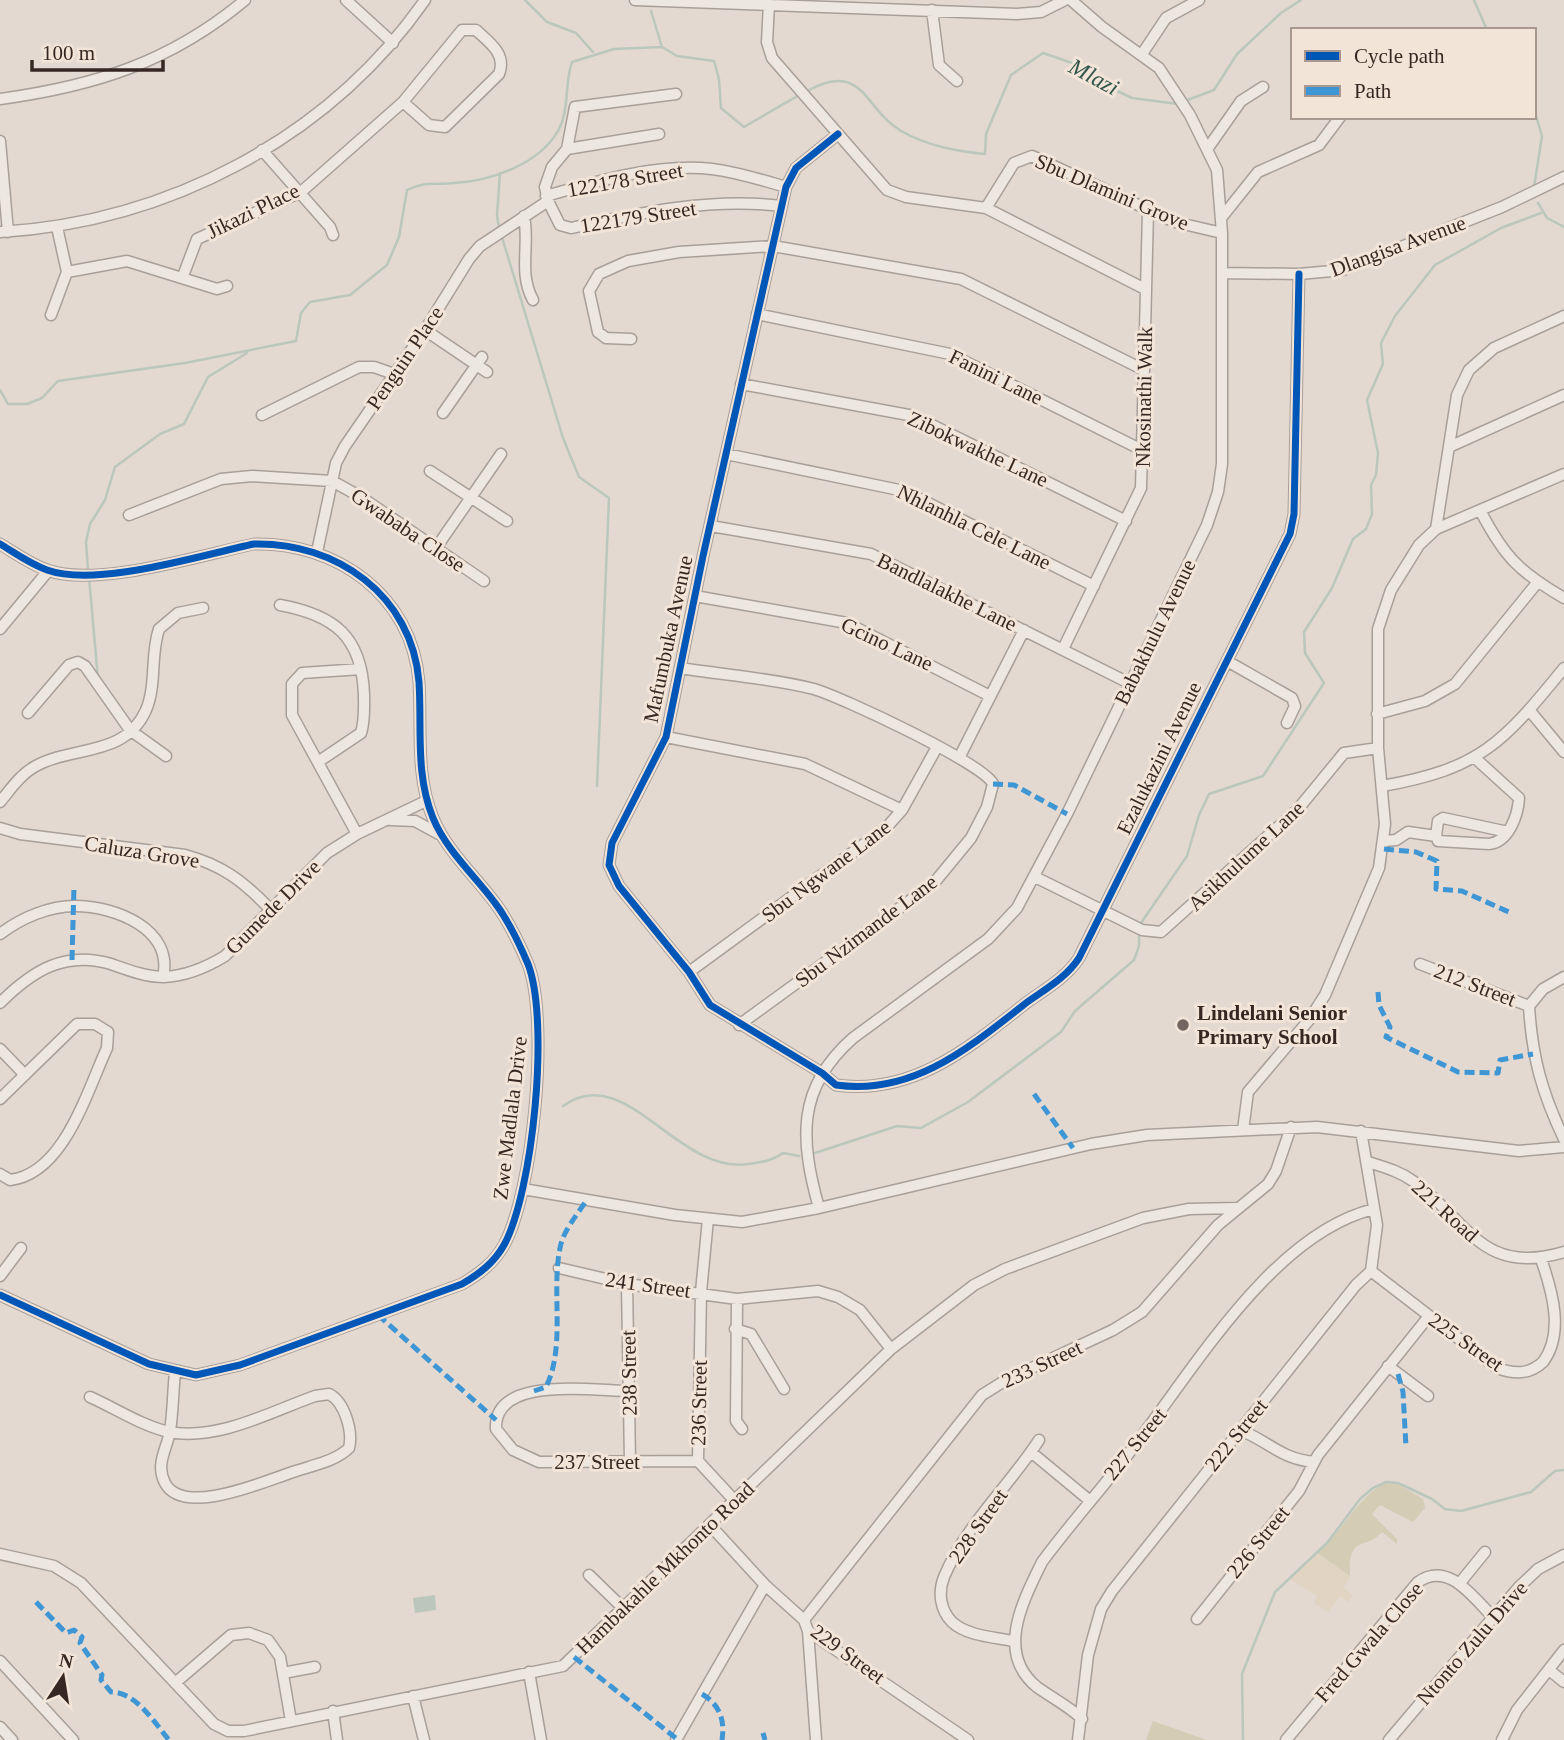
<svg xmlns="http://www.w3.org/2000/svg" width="1564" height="1740" font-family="Georgia,serif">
	<rect width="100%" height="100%" fill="#e3d9d1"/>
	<path fill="#e1d4c3" d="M1317,1553l33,23 -6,11 9,9 -5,6 -8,-6 -12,16 -14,-9 3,-7 -27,-17z"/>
	<path fill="#d4ccb5" d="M1385,1482l11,1 27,16 2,9 -12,14 -33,-17 -8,9 25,25v5l-15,-12c-16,19 -34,1 -32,44l-33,-23c26,-23 39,-53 68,-71z
		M1153,1721l54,19h-61z"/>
	<path fill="#bbc7bd" d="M435,1595l1,15 -21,3 -2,-15z"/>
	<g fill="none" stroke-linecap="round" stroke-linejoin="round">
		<path stroke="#bbc7bd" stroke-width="2.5" d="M525,0l22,22 29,11 17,19
			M1474,0l13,30
			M651,11l11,36
			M809,90c55,-29 55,19 92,41 27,15 54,20 84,23l1,-20 25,-59 32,-22 35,12 12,13 42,20 46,6
			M1185,101l29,-11 23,-36 44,-41 20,-13
			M1534,187l8,-51 -8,-27
			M1538,203l9,15 17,9
			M499,228l-2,-13 3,-42
			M501,234l62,204 16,39 30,21 -12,288
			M0,390l8,14h19l15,-6 16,-17 127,-18 111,-22 5,-28 9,-11 40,-7 37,-30 12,-28 8,-47c18,-9 29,-5 47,-7 37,-2 85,-19 104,-52 12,-21 6,-47 14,-69l42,-13 48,-2 15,9 37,5 5,18 2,29 23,19 55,-32
			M88,571l-2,-29 4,-18 15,-24 10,-33 45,-33 24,-10 24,-47 39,-24
			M89,577l9,102
			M1141,923l46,-67 12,-41 10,-21 54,-18 61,-93 -19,-30 -1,-21 28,-44 21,-49 13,-10 6,-15 -1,-29 5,-10 2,-22 -11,-53 16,-36 -2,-21 14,-27 40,-51 66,-37 40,-15
			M563,1106c62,-46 115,69 185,58 14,-2 24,-3 35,-11l16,3
			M815,1153l82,-27 24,2 47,-26 93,-70 14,-21 59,-51 5,-14v-10
			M1243,1740l-1,-66 33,-82 52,-49 33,-44 13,-11 13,-6 12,1 34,16 13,10 16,2 70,-19 24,-21 9,-1"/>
		<defs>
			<path id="minor" d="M346,0l47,43
				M635,0l382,14 24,-2 24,-12
				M769,4l-2,38 5,16 115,132 19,7 80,11 159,81
				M932,10l7,55 18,16
				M1142,54l24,-36 33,-18
				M676,94l-101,13 -8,42 -15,18 -7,20 3,14 12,24 11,3c68,-15 140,-31 210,-22
				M0,99c95,-13 171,-37 245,-99
				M838,134l-42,34 -10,19 -83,369 -37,181 -54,106 -3,22 10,21 70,86 21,33 112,68 14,12c77,11 134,-38 190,-82 18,-13 40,-25 53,-45l211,-424 4,-20 5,-240
				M0,141l8,91
				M1208,148l33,-47 22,-14
				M567,149l92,-15
				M262,150l68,77 3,8
				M546,196c51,-15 112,-33 166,-27 25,3 50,11 74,18
				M986,208l28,-45 18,-7 143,66 47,11
				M524,216c6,29 -6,57 9,84
				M1222,217l36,-45 61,-27 21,-28
				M0,232c167,-10 328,-93 425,-232
				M67,272l60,-11 90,28 10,-3
				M1222,273l77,1 44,-4 159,-63 62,-30
				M183,276l14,-37 104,-47 102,-90 59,-72h14c13,12 31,24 23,44l-54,53 -16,-2 -26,-23
				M757,314l193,40 194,97
				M51,315l16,-43 -10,-45
				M425,330l62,42
				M631,339l-25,-1 -8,-6 -9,-41 10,-17 29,-13 51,-9 94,-6 188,33 183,91
				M741,384l173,32 212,105
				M443,413l39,-56
				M262,415l97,-48h15l20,7
				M1449,447l115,-52
				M726,454l178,37 190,95
				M430,471l77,50
				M1481,512c24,46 39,60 83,86
				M129,515l92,-36 31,-3 80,5 29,16 123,84
				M711,526l160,28 260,130
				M1436,529l128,-55
				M0,544c15,9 30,20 47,26 50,18 154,-15 207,-26 82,-2 158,51 165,138 3,46 -4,92 14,136 13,32 42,58 62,85 14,18 24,40 33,61 22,57 5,228 -24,281 -10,18 -25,29 -42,39l-222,81 -44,10 -47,-11 -149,-69
				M436,548l65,-94
				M317,552l19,-89 9,-17 80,-116 44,-71 11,-13 68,-45
				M695,596l152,27 143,73
				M280,605c54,10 82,31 84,90 0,13 1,25 -3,38l-43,29
				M0,629l48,-58
				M1063,649l78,-161 7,-277
				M1227,661l65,37 3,8 -8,17
				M680,668c44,7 91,10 134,21 27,8 171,75 179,95l-6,23 -16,31 -37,45 -195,142
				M1530,711l34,41
				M28,713l41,-48 9,-3 7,4 45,64 36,26
				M1377,714l48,-13 30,-17 82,-101
				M666,737l139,27 97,46
				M959,758l65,-128
				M1382,786c98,-17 121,-43 182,-118
				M0,802c10,-12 20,-27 34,-35 37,-22 91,-9 112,-57 11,-26 4,-55 13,-81l19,-16 25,-5
				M391,820l24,1 24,13
				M0,828l20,6 165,21c37,10 58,26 84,53
				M357,834l-65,-119v-31l10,-11 59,-4
				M1436,836l2,5 51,3c20,-2 29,-29 30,-46l-44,-40
				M1436,836l2,-15 5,-3 65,14
				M1385,841l11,-1 12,-8 28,4
				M1035,877l107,53 19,2 137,-123 46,-56 34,-5
				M0,934c21,-16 49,-28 75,-28 40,0 99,23 88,71
				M1420,964l109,42
				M689,972l197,-144 16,-18 35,-63
				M1564,977l-21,12 -14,17c3,51 13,87 35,133
				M0,1003c32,-32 65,-53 111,-39 17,6 35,13 53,13 22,-1 43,-10 61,-21l102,-103 30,-19 69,-33
				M0,1049l25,26
				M0,1099l77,-75h18l13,8 -1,16c-20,43 -43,126 -97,132l-10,-6
				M1243,1130l5,-38 61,-72 16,-25 54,-127 6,-44 -7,-76v-119l13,-39 28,-45 17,-16 21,-134 12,-25 25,-22 70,-32
				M1368,1162c16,5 31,9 45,19 55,39 68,96 151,71
				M523,1189l152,26 67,7 77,-14 272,-64 56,-9 170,-8 202,24 45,-4
				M819,1208c-19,-68 -23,-120 34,-170l135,-99 29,-31 50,-94 140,-289 11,-33 4,-28v-231l-5,-63 -27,-55 -31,-47 -57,-41 -31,-27
				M708,1219l-7,73 -3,169 36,39
				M559,1268l68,16 110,15 81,-8 20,6 22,13 31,39
				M1371,1271l126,97c17,6 32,7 46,-6 21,-28 10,-69 -2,-103
				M0,1276l21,-28
				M627,1284l3,178
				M737,1299l-1,122 6,8
				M735,1329l16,5 33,55
				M1388,1366l40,30
				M629,1391c-36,0 -136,-16 -133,38l17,21 26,12 159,-1
				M90,1397c25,11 52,29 79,35 49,9 101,-20 146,-36l14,-2c16,8 24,38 20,54 -14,14 -40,18 -59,25 -27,9 -107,44 -125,10 -10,-19 2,-34 5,-52 3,-19 3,-40 5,-59
				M1240,1430c30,12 41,29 74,32
				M1031,1452l58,48
				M710,1525l55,60 39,35 4,11 160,109
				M0,1554l54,12 27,17 133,141 14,7h16l319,-65 328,-317 83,-64 31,-16 138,-51 46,-9 48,-1
				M589,1575l35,34
				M1459,1584l26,-32
				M1197,1619l102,-128 19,-36 111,-139
				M804,1620l178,-225 24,-15 107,-50 29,-18 76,-87 50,-41 8,-13 15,-44
				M808,1631l8,109
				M1013,1641c-19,-4 -46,-5 -61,-19 -12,-12 -14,-30 -8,-45 21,-51 66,-92 95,-137
				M0,1661l73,79
				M1549,1670l15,12
				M529,1672l12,68
				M283,1673l32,-6
				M175,1683l56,-48 18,-2 19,7 12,17 11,64
				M413,1696l11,44
				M333,1711l4,29
				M1082,1719c-13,-13 -30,-21 -45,-32 -42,-34 -14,-86 5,-125 28,-38 59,-72 87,-109 63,-80 142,-219 245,-244
				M0,1727l12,13
				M676,1740l89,-155
				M1078,1740l10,-85 13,-46 11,-18 244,-306 15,-14 6,-46 -16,-94
				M1286,1740l132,-158c30,-21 54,14 74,34
				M1389,1740l130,-153 19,-18 26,-14
				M1502,1740l15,-30 47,-60"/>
		</defs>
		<use href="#minor" stroke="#a99f99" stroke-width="13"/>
		<use href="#minor" stroke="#ece7e1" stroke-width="10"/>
		<path stroke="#3e96d5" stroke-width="5" stroke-dasharray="10 5" stroke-linecap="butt" d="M993,784l21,1 53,29
			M1384,849l32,3 21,9 -1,28 26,2 49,22
			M72,960l2,-74
			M1378,992l1,13 11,22 -4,10 72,35 40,1 2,-13 33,-6
			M1034,1094l39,54
			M378,1315l118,105
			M1398,1374l5,18 3,55
			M534,1391l12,-4c20,-41 5,-94 14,-139 3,-17 17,-33 26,-47
			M36,1602l30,31 8,-3 8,7 -2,6 22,32 -1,5 10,12c25,0 43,30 58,48
			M574,1657l103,82
			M702,1694c18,11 23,26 20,46
			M763,1733l2,7"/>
		<defs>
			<path id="cycleway" d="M838,134l-42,34 -10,19 -83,369 -37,181 -54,106 -3,22 10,21 70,86 21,33 112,68 14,12c77,11 134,-38 190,-82 18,-13 40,-25 53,-45l211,-424 4,-20 5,-240
				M0,544c15,9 30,20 47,26 50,18 154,-15 207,-26 82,-2 158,51 165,138 3,46 -4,92 14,136 13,32 42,58 62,85 14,18 24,40 33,61 22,57 5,228 -24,281 -10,18 -25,29 -42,39l-222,81 -44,10 -47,-11 -149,-69"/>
		</defs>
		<use href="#cycleway" stroke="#f3e4d8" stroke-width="11"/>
		<use href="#cycleway" stroke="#0057b8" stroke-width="7"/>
	</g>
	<circle fill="#73655f" stroke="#f3e4d8" stroke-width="2.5" cx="1183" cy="1025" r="7"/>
	<g text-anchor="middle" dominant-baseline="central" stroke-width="6" stroke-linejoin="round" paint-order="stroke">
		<g font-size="21" fill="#372722" stroke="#f3e4d8">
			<text transform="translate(625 180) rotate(-10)">122178 Street</text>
			<text transform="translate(1112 192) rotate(23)">Sbu Dlamini Grove</text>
			<text transform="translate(253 211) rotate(-26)">Jikazi Place</text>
			<text transform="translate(638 217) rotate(-9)">122179 Street</text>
			<text transform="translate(1398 246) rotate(-20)">Dlangisa Avenue</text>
			<text transform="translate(405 358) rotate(-56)">Penguin Place</text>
			<text transform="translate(996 377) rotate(26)">Fanini Lane</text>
			<text transform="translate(1144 397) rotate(-89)">Nkosinathi Walk</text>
			<text transform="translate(978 449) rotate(25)">Zibokwakhe Lane</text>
			<text transform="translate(974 527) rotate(26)">Nhlanhla Cele Lane</text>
			<text transform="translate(408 530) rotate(34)">Gwababa Close</text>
			<text transform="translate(947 592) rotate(26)">Bandlalakhe Lane</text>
			<text transform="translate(1155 632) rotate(-64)">Babakhulu Avenue</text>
			<text transform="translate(668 639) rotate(-78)">Mafumbuka Avenue</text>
			<text transform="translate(887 644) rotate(25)">Gcino Lane</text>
			<text transform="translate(1159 758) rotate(-64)">Ezalukazini Avenue</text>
			<text transform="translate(142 852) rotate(9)">Caluza Grove</text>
			<text transform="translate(1246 856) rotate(-43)">Asikhulume Lane</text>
			<text transform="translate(826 871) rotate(-37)">Sbu Ngwane Lane</text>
			<text transform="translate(273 907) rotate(-45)">Gumede Drive</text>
			<text transform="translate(866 931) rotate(-37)">Sbu Nzimande Lane</text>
			<text transform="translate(1475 985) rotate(21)">212 Street</text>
			<text transform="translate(510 1118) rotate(-83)">Zwe Madlala Drive</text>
			<text transform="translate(1445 1211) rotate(42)">221 Road</text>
			<text transform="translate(648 1285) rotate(8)">241 Street</text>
			<text transform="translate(1466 1342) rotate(35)">225 Street</text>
			<text transform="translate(1042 1364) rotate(-25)">233 Street</text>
			<text transform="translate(629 1373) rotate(-91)">238 Street</text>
			<text transform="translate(699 1403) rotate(-89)">236 Street</text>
			<text transform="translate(1236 1435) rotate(-51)">222 Street</text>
			<text transform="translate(1135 1444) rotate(-51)">227 Street</text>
			<text x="597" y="1462">237 Street</text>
			<text transform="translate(978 1526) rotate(-55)">228 Street</text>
			<text transform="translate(1258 1542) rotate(-51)">226 Street</text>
			<text transform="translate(665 1568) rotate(-44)">Hambakahle Mkhonto Road</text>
			<text transform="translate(1369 1642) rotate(-49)">Fred Gwala Close</text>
			<text transform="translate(1472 1643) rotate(-49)">Ntonto Zulu Drive</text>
			<text transform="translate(848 1654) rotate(36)">229 Street</text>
		</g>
		<g font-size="21" font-weight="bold" fill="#372722" stroke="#f3e4d8" text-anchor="start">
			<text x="1197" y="1013">Lindelani Senior<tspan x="1197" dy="24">Primary School</tspan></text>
		</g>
		<g font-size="23" font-style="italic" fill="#32564b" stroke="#f3e4d8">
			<text transform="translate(1094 77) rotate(28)">Mlazi</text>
		</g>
	</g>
	<rect x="1291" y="28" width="245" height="91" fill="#f3e4d8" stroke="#a8988f" stroke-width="2"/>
	<rect x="1305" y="51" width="35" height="10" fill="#0057b8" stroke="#a8988f" stroke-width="2"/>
	<text x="1354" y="63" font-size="21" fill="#372722">Cycle path</text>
	<rect x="1305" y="86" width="35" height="10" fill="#3e96d5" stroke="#a8988f" stroke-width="2"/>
	<text x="1354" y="98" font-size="21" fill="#372722">Path</text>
	<g transform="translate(63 1677) rotate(12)" stroke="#f3e4d8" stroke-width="5" paint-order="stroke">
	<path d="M0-5L12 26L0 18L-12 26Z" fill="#372722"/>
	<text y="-10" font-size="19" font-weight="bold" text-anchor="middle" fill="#372722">N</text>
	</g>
	<path d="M32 60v10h131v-10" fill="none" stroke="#372722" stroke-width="3.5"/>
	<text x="42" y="60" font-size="21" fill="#372722" stroke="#f3e4d8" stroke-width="5" paint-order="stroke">100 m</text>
</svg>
